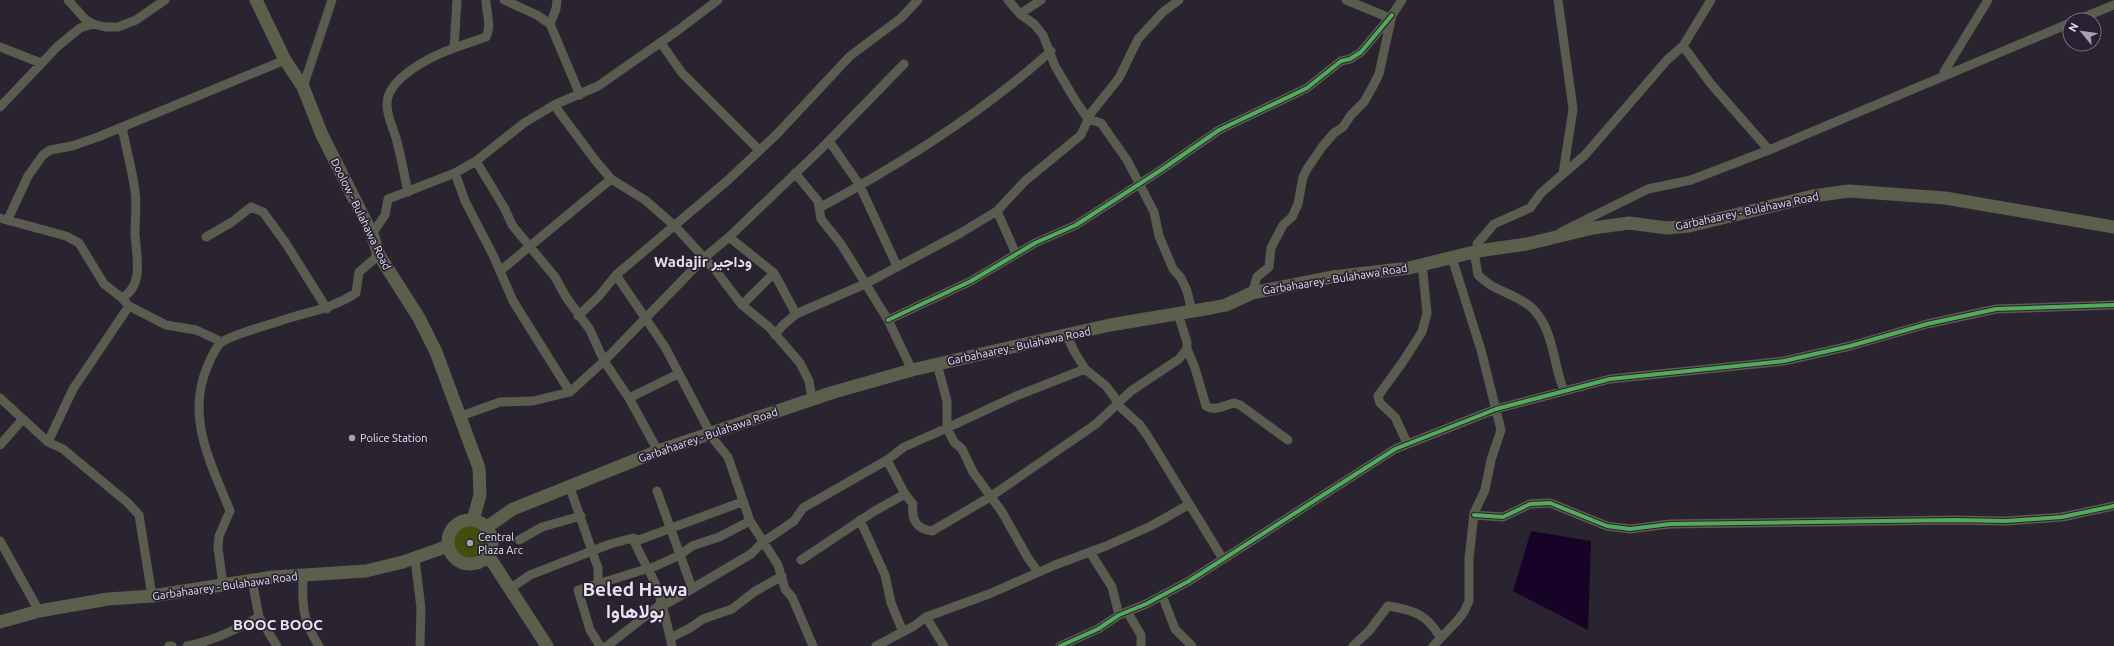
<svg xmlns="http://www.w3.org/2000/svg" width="2114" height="646" font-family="Ubuntu,Vazirmatn,sans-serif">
	<rect width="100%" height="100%" fill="#29242f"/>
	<path fill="#424e0a" d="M453 542a16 16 0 1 1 32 0a16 16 0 1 1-32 0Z"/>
	<path fill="#170328" d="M1531,531l60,10 -3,89 -75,-39z"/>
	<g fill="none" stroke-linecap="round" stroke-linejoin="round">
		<path stroke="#5a5c4f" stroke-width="9" d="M68,0l17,19 8,5
			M504,0l33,15 13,9 30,71
			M1008,0l12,14 14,10 9,11 12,31 20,34 13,19 13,4 26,37 27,52 5,24 14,33 8,9 6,13 5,21
			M1346,0l44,18
			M1558,0l15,109 -10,65
			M1020,14l21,-14
			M2077,20l37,-15
			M550,24l6,-15 1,-9
			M661,43l21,30 77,77
			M1683,46l28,38 58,66
			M0,47l41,16
			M454,48l32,-11c6,-12 0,-24 0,-37
			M1945,75l-1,-3 44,-72
			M303,87l29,-87
			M554,105l41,55 16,19 34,21 30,26 41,45 26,34 27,22 31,36 9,18 3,18
			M0,107l58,-61 22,-18 13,-4 12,3h13l18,-7 29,-20
			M122,127c4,21 10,42 13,64 2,14 0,28 0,42 1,22 10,52 -13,65
			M829,141l30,43 38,82
			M476,161l29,48 7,16 43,52 11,20 24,33 14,31 25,37 29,53
			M455,173l10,28 28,54 20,46 57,91
			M795,173l23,28 3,18 20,25 47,76 24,50
			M408,192c-4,-18 -7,-36 -12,-54 -3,-10 -9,-22 -9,-33 -1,-27 45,-49 67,-57l3,-48
			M819,208c82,-44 162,-94 232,-157
			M997,211l19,43
			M0,218l66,18 13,7 25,41 18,14 7,8 37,19 30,5 26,12
			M8,219l20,-43 15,-21 7,-5 22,-4 26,-9 187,-77
			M1561,232l87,-43 43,-9 78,-30 301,-127
			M372,234l13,-19 3,-16 67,-26 21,-12 48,-38 30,-18 44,-19 79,-55 41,-31
			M206,237l26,-15 19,-15 12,5 22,30 42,67
			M729,237l45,36 22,41
			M1478,251l-1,-7 17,-20 36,-16 11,-15 44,-38 82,-95 16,-14 28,-46
			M1474,252l4,23c6,5 11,10 18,13 12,6 27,11 37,21 21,21 20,55 31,82
			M500,271l111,-92
			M616,275l49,72 49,93 14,17 22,64 28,44 7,24 7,8 21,49
			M1252,293l5,-16 12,-10 2,-19 12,-23 9,-8 6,-13 5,-27 4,-8 15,-22 12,-14 9,-6 8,-12 13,-13 9,-16 6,-12 13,-59 10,-15
			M742,305l32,-32
			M578,316l21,-20 17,-21 111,-94 50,-47 73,-78 51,-38 17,-18
			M888,320l83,-39 64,-38 41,-18 85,-55 58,-40 88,-42 34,-27 9,-2 11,-7 31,-37
			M775,335l7,-9 14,-12 69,-30 94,-50 38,-23 28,-30 56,-46 10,-22 28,-35 19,-39 25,-27 16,-12
			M1067,336l7,15 11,18 21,17 9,12 3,7 21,19 8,11 76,124
			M1187,349l8,19 11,38c8,6 19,-1 28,-3l6,2 48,35
			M0,398l48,44 15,7 65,54 11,12 13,81
			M629,398l49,-24
			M461,416l39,-14 33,-1 37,-9 34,-31 100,-103 25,-21 93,-89 82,-84
			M48,442l25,-53 56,-83
			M1407,443l-12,-26 -15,-14 -2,-7 24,-33 20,-31 5,-19 -5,-49
			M0,445l22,-25
			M887,460l18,34 8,10c-2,15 3,25 19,27l58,-34 106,-73 35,-33 48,-32 8,-10v-7l-9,-28
			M569,485l29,83v14
			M657,491l35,97
			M1474,515l29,2 27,-13 20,-1 57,23 23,3 40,-5 284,-4 52,1 56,-4 52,-11
			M860,520l25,55 6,28 12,29
			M633,538c6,16 15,30 22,45 8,20 12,42 17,63
			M519,540l23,-13 39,-11
			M0,541l39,70
			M1090,552l22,35 7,28
			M415,559l6,49 -1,38
			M801,560l72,-48 32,-18
			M1038,572l-10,-14 -26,-46 -29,-40 -11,-23 -8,-7 -7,-14 69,-32 69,-27
			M303,575c-1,30 -1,45 16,71
			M252,580l7,37 18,29
			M223,585l-5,-37 1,-12 11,-25c-19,-48 -45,-94 -22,-146 3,-7 8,-19 14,-23 6,-5 45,-17 55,-20 28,-10 53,-12 79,-29l3,-21 20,-17
			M511,588l19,-13 80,-31 23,-6 6,2 103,-38
			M1162,595l13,34 17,17
			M1128,613l13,22v11
			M926,617l18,29
			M670,638l20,-10 13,-9 29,-10 22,-17 28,-16
			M169,646h3
			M187,646c26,-5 49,-16 72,-29
			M600,646l-10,-16 -12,-40 78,-24 24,-11 12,-9 27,-9 31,-16
			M607,646l54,-42 7,-1 83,-49 12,-12 31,-21 9,-13 84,-48 17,-13 43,-19v-27l-10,-37
			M876,646l38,-20 12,-9 63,-23 66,-29 51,-19 45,-20 37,-21
			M1060,646l38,-17 21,-14 27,-11 43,-23 206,-132 101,-40 114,-30 174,-18 66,-15 77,-22 69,-15 118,-4
			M1353,646l16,-15 19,-25c25,4 39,8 52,31
			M1433,646l24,-25 7,-9 5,-11v-42l5,-46 11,-23 6,-30 10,-30 -20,-80 -29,-92"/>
		<path stroke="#5b604d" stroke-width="13" d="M256,0l29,60 18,27 19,48 50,99 7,21 40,63 17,34 43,116 1,27 -7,25
			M448 542a22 22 0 1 1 44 0a22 22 0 1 1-44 0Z
			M487,527l26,-18 145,-58 176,-59 78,-22 122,-28 76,-17 101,-17 15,-3 26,-12 80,-16 77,-9 69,-17 49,-7 66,-16 36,-5 38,5 22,-2 124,-30 36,-5 96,7 169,29
			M488,555l59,91
			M0,622l39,-11 69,-12 44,-3 121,-19 93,-6 37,-9 45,-16"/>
		<defs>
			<path id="cycleway" d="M888,320l83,-39 64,-38 41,-18 85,-55 58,-40 88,-42 34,-27 9,-2 11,-7 31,-37
				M1474,515l29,2 27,-13 20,-1 57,23 23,3 40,-5 284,-4 52,1 56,-4 52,-11
				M1060,646l38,-17 21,-14 27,-11 43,-23 206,-132 101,-40 114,-30 174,-18 66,-15 77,-22 69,-15 118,-4"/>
		</defs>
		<use href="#cycleway" stroke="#292033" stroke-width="6"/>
		<use href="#cycleway" stroke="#51ab58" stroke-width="4"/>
	</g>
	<g fill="#a5a0ac" stroke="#292033" stroke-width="1.5">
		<circle cx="352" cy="438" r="4"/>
		<circle cx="470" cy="543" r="4"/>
	</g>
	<g text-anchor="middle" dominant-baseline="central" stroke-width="3.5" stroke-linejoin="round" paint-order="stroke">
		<g font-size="11" fill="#e8e2ef" stroke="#292033">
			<text transform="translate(1747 211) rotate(-12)">Garbahaarey - Bulahawa Road</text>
			<text transform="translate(361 214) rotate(64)">Doolow - Bulahawa Road</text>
			<text transform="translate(1335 279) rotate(-9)">Garbahaarey - Bulahawa Road</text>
			<text transform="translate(1019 346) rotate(-12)">Garbahaarey - Bulahawa Road</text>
			<text transform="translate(708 435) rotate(-19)">Garbahaarey - Bulahawa Road</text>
			<text transform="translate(225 586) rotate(-8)">Garbahaarey - Bulahawa Road</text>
		</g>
		<g font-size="11" fill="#e8e2ef" stroke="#292033" text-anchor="start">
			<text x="360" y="438">Police Station</text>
			<text x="478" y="537">Central<tspan x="478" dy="13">Plaza Arc</tspan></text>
		</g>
		<g font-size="15" font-weight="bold" fill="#e8e2ef" stroke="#292033">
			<text x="703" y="261">Wadajir وداجير</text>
			<text x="278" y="624">BOOC BOOC</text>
		</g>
		<g font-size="19" font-weight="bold" fill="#e8e2ef" stroke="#292033">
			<text x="635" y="589">Beled Hawa<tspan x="635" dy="22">بولاهاوا</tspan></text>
		</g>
	</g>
	<g transform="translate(2082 32) rotate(299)"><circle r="19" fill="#292033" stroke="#756e7e"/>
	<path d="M0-3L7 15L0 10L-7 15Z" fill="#a5a0ac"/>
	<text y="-6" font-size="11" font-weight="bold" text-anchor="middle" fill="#e8e2ef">N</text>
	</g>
</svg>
